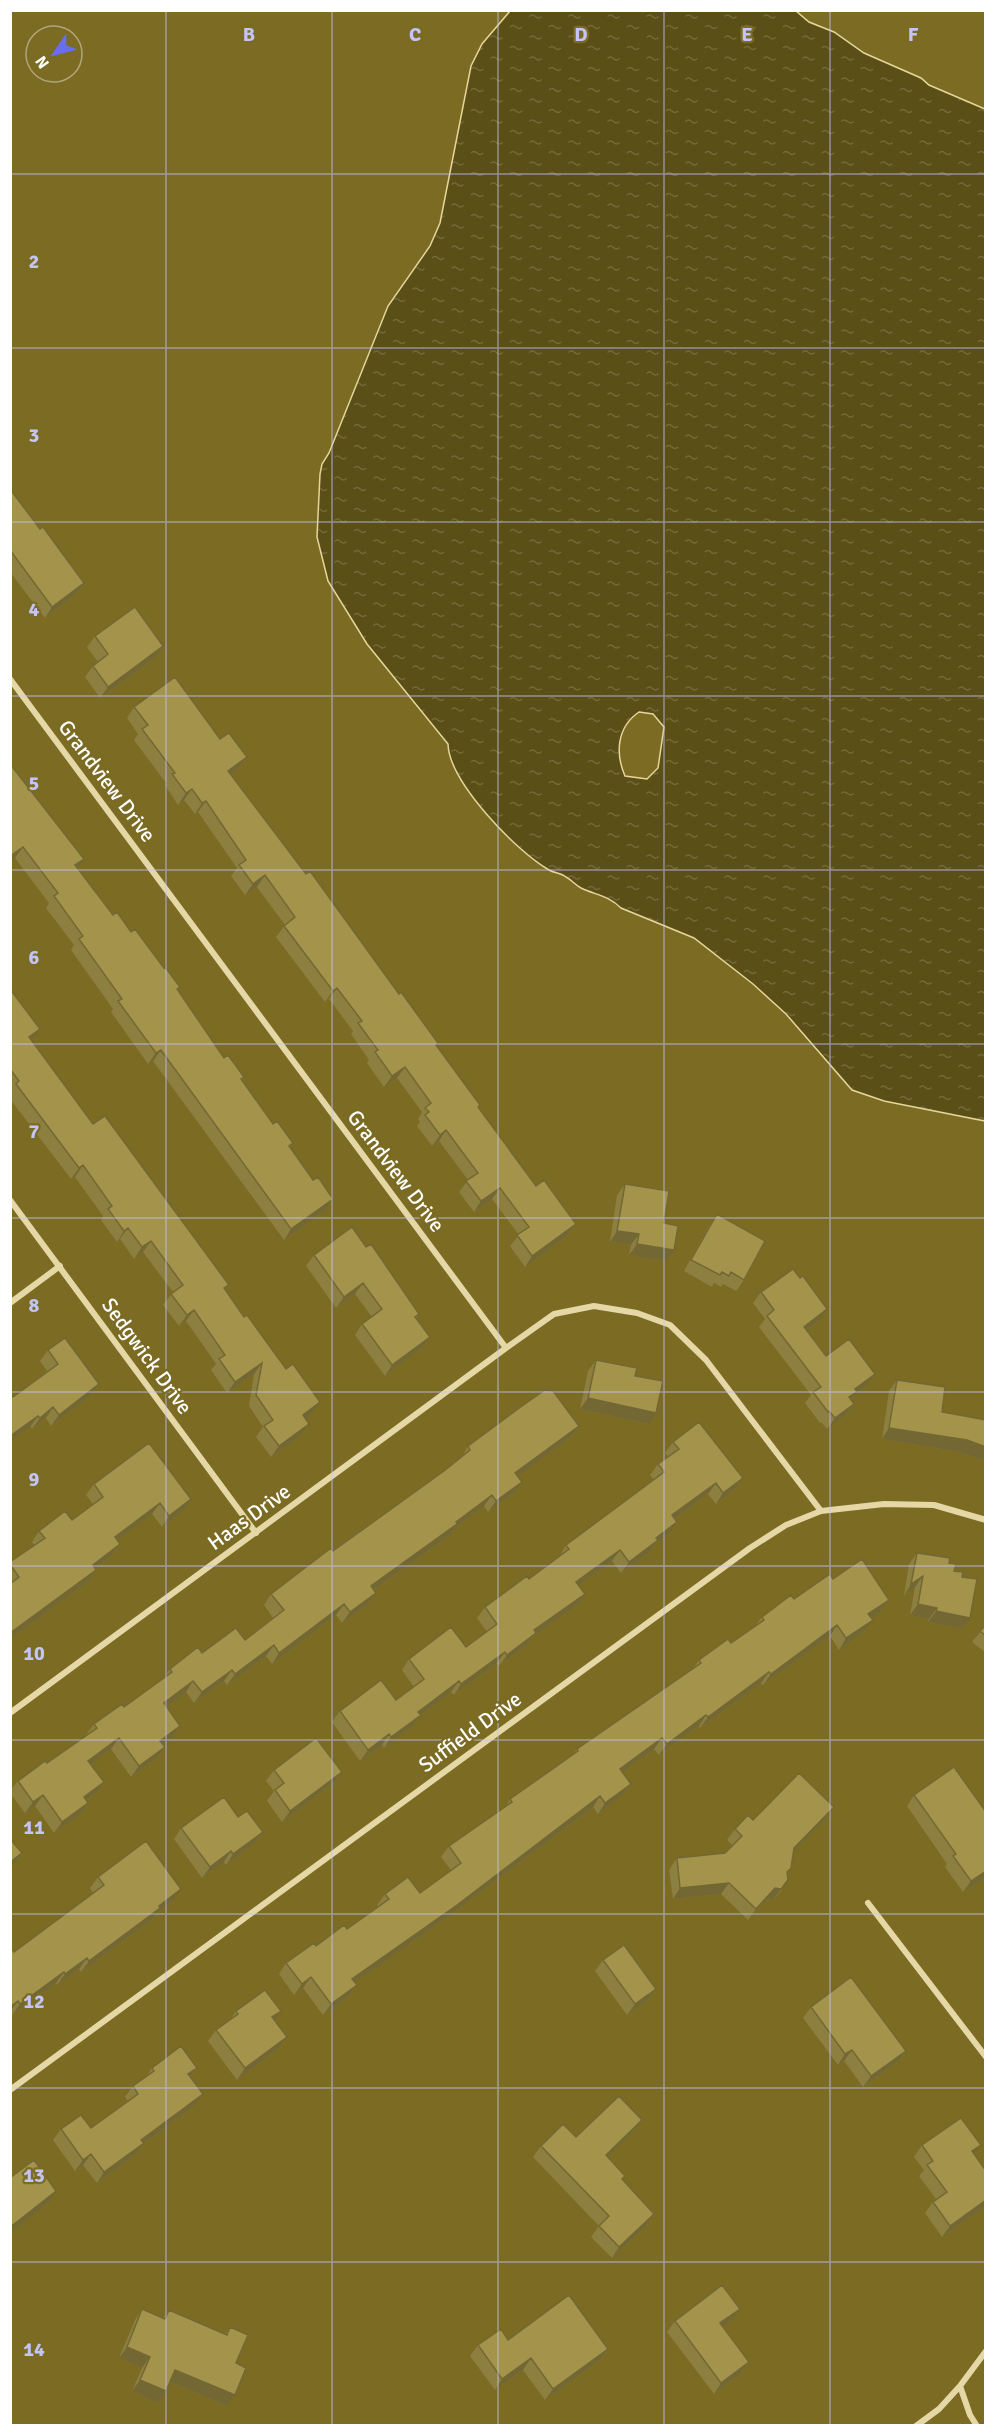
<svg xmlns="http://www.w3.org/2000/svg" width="996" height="2436" font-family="Signika,sans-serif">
	<defs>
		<pattern id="water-ripples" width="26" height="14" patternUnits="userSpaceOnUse" patternTransform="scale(1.5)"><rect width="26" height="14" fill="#5b4f18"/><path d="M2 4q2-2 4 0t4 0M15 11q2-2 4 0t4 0" fill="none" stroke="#74693b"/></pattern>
	</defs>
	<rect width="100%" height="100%" fill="#7b6b23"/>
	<path fill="url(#water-ripples)" stroke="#e6d69a" stroke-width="1.5" fill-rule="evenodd" d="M510,11h286l13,11 25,10 30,21 57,25 8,7 56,24v1012l-101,-20 -32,-11 -66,-76 -33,-30 -59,-46 -73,-30c-12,-12 -25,-13 -40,-20 -6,-3 -9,-8 -15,-11 -5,-4 -12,-4 -17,-7 -32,-18 -100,-88 -101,-126l-81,-100 -39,-63 -11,-44 3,-63 2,-10 7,-11 59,-147 42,-60 10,-23 31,-157 11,-22zM639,712l14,2 11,13 -6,41 -11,11 -22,-3c-10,-23 -8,-49 14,-64z"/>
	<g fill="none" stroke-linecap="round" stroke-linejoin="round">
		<path stroke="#e5d8a6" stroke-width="6" d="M10,679l496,669 48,-34 40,-8 43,7 33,12 36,35 115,151
			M10,1200l246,333
			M10,1303l50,-37
			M10,1713l496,-365
			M868,1903l118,154
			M10,2090l740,-542 36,-23 35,-14 63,-7 50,1 52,15
			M960,2386l26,-35
			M916,2426l23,-17 21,-23 10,29 7,11"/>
	</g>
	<path fill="#8d7f40" d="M10,489l30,40 44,54 -8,11 -31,24 -35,-46z
		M95,636l61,21 -56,41 -15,-21 8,-11 5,-4 -11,-15z
		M134,707l86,32 27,18 -8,11 -8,6 205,272 44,59 -2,3 58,78 40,38 -8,11 -43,32 -15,-21 9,-11 -27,-36 -18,13 -15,-20 9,-12 -29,-39 -7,5 -15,-20 3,-4 -2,-3 4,-7 -25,-34 -13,9 -17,-24 2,-3 -18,-26 2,-3 -24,-32 -4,3 -49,-65 9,-12 -28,-38 -12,8 -14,-19 6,-8 -39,-56 -3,2 -11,-14 -6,5 -13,-20 1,-2 -32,-43 4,-6 -11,-16z
		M10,764l67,103 36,48 18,17 49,55 -2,3 46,68 20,19 -2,3 31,44 20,19 -3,4 23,33 20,19 -7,11 -42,30 -131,-179 -5,3 -37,-52 2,-3 -42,-59 3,-5 -28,-37 3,-5 -34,-45z
		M10,989l21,52 62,83 132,165 87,124 -7,5 4,6 -7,11 -31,22 -15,-20 7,-10 -14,-21 5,-32 -27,19 -16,-23 5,-6 -30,-43 -7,5 -16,-21 10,-13 -30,-40 -9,7 -14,-20 -3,3 -16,-22 2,-4 -28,-39 -4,2 -61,-80z
		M625,1184l39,39 3,38 -38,-6 2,-10 -21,-3 7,-47z
		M717,1214l27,66 -8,11 -13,-7 -2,3 -7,-4 -2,4 -28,-16 25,-45z
		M366,1247l53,67 -3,4 14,19 -8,11 -37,28 -30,-41 7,-11 10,-7 -17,-23 -19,14 -30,-42 8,-11z
		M761,1292l58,29 -12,9 19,26 41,29 -12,9 -4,6 3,4 -8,11 -19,14 -6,-7 -1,1 -15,-20 6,-8 -52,-68 6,-8 -12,-16z
		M48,1350l51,34 -8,11 -40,31 -5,-8 -14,11 -19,-32 34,-26 -7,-10z
		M596,1360l39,16 14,48 -69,-15 8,-38z
		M897,1380l45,32 44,8v41l-27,-9 -77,-13 7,-48z
		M579,1426l-8,11 -54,39 -3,17 -26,19 -4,-6 -29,22 -5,7 -76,55 2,3 -8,11 -26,19 -6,-8 -64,49 -6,-8 -39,29 -3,-4 -30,22 -8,-11 -20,14 14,20 -7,11 -10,7 2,3 -8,11 -26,19 -20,-28 -20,15 13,18 -8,11 -10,8 2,2 -8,12 -26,18 -19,-27 -10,7 -15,-20v-2l8,-10 29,-18 39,-28 8,-11 30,-17 38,-27 8,-11 32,-16 43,-13 28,-22 -9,-13 7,-11 173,-123 17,-13 7,-12z
		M673,1442l70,36 -8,11 -19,15 -8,-10 -33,25 -5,14 -14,10 -6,9 -29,21 -9,-12 -33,24 -1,20 -45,31 -5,8 -29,22 -2,-3 -43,32 -3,-3 -31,24 -7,10 -29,22 -2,-3 -22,16 -28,-39 8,-11 56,-11 18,-13 -12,-17 7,-11 57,-12 21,-15 -10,-14 8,-11 44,-28 30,-22 7,-12 88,-65 -4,-5 8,-11 10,-8 -3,-3z
		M94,1484l89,27 -21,16 -10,-13 -35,26 3,4 -8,11 -17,13 1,2 -7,11 -79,58v-77l24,-17 -2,-3 7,-11 33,-11 21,-16 -7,-9z
		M917,1553l32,10 5,8 8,6v52l-34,-7 1,-3 -19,-4 5,-28 -11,9 5,-32z
		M833,1579l56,21 -8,11 -10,7 -6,13 -26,19 -9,-14 -67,49 -2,-2 -61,45 -1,-2 -40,29 -5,-6 -32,23 9,12 -8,11 -25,19 -5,-7 -144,109 -94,66 2,3 -8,11 -26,19 -20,-27 -9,7 -15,-21 7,-11 61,-34 31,-23 -1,-1 8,-11 35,-1 31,-23 -10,-13 8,-11 56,-38 5,-9 63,-45 4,-5 116,-81 6,-8 32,-17 24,-17 7,-9z
		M986,1625v28l-14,-11z
		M274,1770l68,2 -8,11 -52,39 -15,-21 7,-10 -8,-10z
		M914,1795l72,82 -23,15 -18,-25 2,-3 -40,-58z
		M834,1807l-8,11 -33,33 -5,23 -7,17 -8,9 -6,-1 -19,21 -27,-26 -48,5 -4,-29 8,-12 48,-5 8,-7 -6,-6 8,-11 18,-9z
		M238,1817l25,15 -8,11 -29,22 -2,-3 -22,16 -28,-39 7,-11z
		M98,1877l76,23 -17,13 -4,6 -72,53 -2,-3 -22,16 -1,-2 -44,32 -2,-3v-65l4,5 79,-59 -3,-5z
		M603,1960l53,29 -8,11 -21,15 -32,-44z
		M811,2007l95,44 -8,11 -35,25 -19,-26 -6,4 -35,-47z
		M236,2011l51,26 -8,11 -42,32 -29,-39 8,-11 14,-10z
		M152,2068h45l-6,9 4,28 -52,39 -7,10 -39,29 -14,-18 -8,6 -22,-31 8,-11 30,-1 37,-27 -3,-4 8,-11 13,-9z
		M642,2120l-8,11 -27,26 15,23 32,34 -7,11 -35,33 -21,-21 8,-11 -66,-69 8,-11z
		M922,2145l52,10 12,16v35l-44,31 -17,-24 8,-11 3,-3 -17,-23 5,-6 -10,-13z
		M142,2309l21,9 6,-8 56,24 5,-7 6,36 -9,43 -57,-24 -12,21 -26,-12 10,-23 -23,-10 16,-38z
		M732,2320l-10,7 27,35 -8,11 -27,21 -47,-62 8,-11z
		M508,2340l100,9 -8,11 -55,40 -22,-30 -28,20 -25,-34 8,-11z"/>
	<path fill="#736834" d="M84,583l-8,11 -31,24 7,-11z
		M163,646l-7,11 -56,41 8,-11z
		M247,757l-8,11 -18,14 7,-11z
		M192,789l-8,11 -6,5 8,-12z
		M206,801l-8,11 -3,2 7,-11z
		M23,847l-8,11 -5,3v-5z
		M84,859l-8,11 -1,-5z
		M265,875l-8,12 -12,8 8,-11z
		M337,988l-8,11 -4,3 8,-11z
		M40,1029l-8,11 -11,8 8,-11z
		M161,1050l-8,11 -5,3 8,-11z
		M405,1067l-8,11 -13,9 8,-11z
		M446,1130l-7,11 -7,5 8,-11z
		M83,1165l-8,12 -4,2 8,-11z
		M500,1188l-8,11 -18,13 7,-11z
		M333,1199l-7,11 -42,30 7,-11z
		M576,1224l-8,11 -43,32 7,-11z
		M128,1228l-8,11 -3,3 7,-11z
		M617,1231l22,3 -8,11 -21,-3z
		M151,1241l-8,11 -9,7 8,-12z
		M637,1244l37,6 -7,11 -38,-6z
		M363,1283l-8,11 -19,14 8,-11z
		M827,1309l-8,12 -23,17 8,-11z
		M194,1310l-8,11 -7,5 8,-11z
		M430,1337l-8,11 -37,28 7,-11z
		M262,1363l-8,11 -27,19 8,-11z
		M875,1374l-8,11 -12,9 -6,9 -8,5 14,-19z
		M99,1384l-8,11 -40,31 8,-11z
		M588,1398l68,15 -7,11 -69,-15z
		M320,1402l-8,11 -17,13 8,-11z
		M854,1404l-8,11 -19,14 8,-11z
		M53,1407l-7,11 -14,11 8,-11z
		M38,1416l-8,11 -20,14v-5z
		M309,1424l-7,11 -31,22 8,-11z
		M579,1426l-8,11 -64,47 8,-11z
		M889,1428l78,12 19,7v14l-27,-9 -77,-13z
		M743,1478l-8,11 -19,15 7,-11z
		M522,1482l-8,11 -26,19 8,-11z
		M716,1483l-8,11 -43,32 7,-11z
		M492,1495l-8,11 -29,22 -5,7 -86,62 7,-11z
		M191,1499l-8,12 -21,16 7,-11z
		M160,1503l-8,11 -45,34 8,-11z
		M677,1522l-7,11 -14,10 -6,9 -29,21 8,-11 27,-24z
		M120,1544l-8,11 -27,21 8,-11z
		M620,1550l-8,11 -44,32 8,-11z
		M96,1570l-7,11 -79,58v-6z
		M923,1576l-8,11 -11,9 7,-12z
		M376,1593l-8,11 -26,19 8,-11z
		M585,1594l-7,11 -45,31 -5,8 -29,22 8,-11 27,-25z
		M889,1600l-8,11 -20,15 7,-12z
		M344,1604l-8,11 -64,49 7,-11z
		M918,1604l19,4 -8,11 -19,-4z
		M936,1611l34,7 -8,11 -34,-7z
		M873,1620l-8,11 -26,19 7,-12z
		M837,1625l-7,11 -67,49 8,-11z
		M274,1645l-8,11 -39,29 8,-11z
		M505,1652l-8,11 -43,32 7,-11z
		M232,1670l-8,11 -30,22 8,-11z
		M769,1672l-8,11 -61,45 8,-11z
		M193,1681l-7,11 -30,22 8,-11z
		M459,1681l-8,11 -31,24 -7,10 -29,22 7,-11 27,-25z
		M706,1715l-7,11 -40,29 8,-11z
		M180,1726l-7,11 -21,15 8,-11z
		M389,1734l-7,11 -22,16 8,-11z
		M119,1738l-8,11 -30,23 7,-11z
		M662,1738l-8,11 -42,31 8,-11z
		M165,1747l-8,11 -26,19 8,-11z
		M342,1772l-8,11 -52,39 8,-11z
		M104,1782l-8,11 -20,15 8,-11z
		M631,1784l-8,11 -25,19 7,-11z
		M43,1795l-8,11 -10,7 8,-11z
		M600,1796l-7,11 -144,109 -105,74 8,-11z
		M88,1803l-8,12 -26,18 8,-11z
		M834,1807l-8,11 -40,41 8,-11z
		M263,1832l-8,11 -29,22 7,-11z
		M231,1851l-7,11 -22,16 8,-11z
		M22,1853l-8,11 -4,3v-5z
		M986,1871v6l-23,15 8,-11z
		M788,1880l-15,20 -6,-1 -19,21 8,-11 19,-21z
		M729,1883l-8,11 -48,5 7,-11z
		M181,1889l-7,11 -17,13 -4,6 -72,53 8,-11z
		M87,1958l-8,11 -22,16 8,-11z
		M64,1972l-8,11 -44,32 8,-11z
		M311,1977l-8,11 -9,7 8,-11z
		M357,1985l-8,11 -26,19 8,-11z
		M656,1989l-8,11 -21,15 8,-11z
		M18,2001l-8,11v-5z
		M281,2011l-8,11 -1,-5z
		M287,2037l-8,11 -42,32 8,-12z
		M852,2050l-8,11 -6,4 7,-11z
		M906,2051l-8,11 -35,25 8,-11z
		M197,2068l-8,11 -1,-5z
		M203,2094l-8,11 -52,39 -7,10 -39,29 7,-11 37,-32z
		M642,2120l-8,11 -36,35 8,-11z
		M981,2145l-8,11 -1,-5z
		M91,2154l-8,11 -8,6 8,-11z
		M56,2191l-7,11 -39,30v-3l3,-4z
		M986,2200v6l-44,31 8,-11z
		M654,2214l-7,11 -35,33 7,-11z
		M740,2309l-8,11 -20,15 8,-12z
		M127,2347l23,10 -8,11 -23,-10z
		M608,2349l-8,11 -55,40 8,-11z
		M531,2358l-8,12 -28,20 7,-11z
		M749,2362l-8,11 -27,21 7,-11z
		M175,2370l60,25 -8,11 -59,-25z
		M140,2380l26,11 -8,12 -26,-12z"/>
	<path fill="#a4944b" stroke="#736834" stroke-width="1.5" d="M10,489l30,40 3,-2 41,56 -32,24 -42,-57z
		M135,607l28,39 -55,41 -15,-21 15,-12 -13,-18z
		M175,677l45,62 9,-6 18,24 -19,14 78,103 4,-3 89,123 2,-2 37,51 -2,2 44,60 -2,2 58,79 8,-6 32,44 -44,32 -15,-21 12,-8 -29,-39 -19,13 -15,-20 12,-8 -32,-43 -6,5 -15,-20 4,-3 -4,-4 6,-5 -26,-36 -13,9 -17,-24 3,-2 -20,-27 4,-2 -25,-33 -4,3 -49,-65 11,-9 -30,-42 -12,9 -14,-19 7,-5 -40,-59 -4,2 -10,-14 -6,4 -14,-19 3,-1 -33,-44 6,-4 -14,-18z
		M10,764l74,95 -9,6 38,50 4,-3 14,20 4,-3 29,39 1,-1 15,20 -3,2 47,69 4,-3 16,22 -3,2 32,45 4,-3 16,22 -4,3 24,34 5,-3 15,22 -42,30 -130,-179 -5,3 -38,-52 4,-2 -43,-60 4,-3 -29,-40 4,-3 -35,-46 -13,9z
		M10,989l30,40 -11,8 64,87 12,-8 124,169 -5,3 20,29 3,-2 39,54 7,-5 27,38 -17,13 6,9 -30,22 -15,-20 9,-6 -17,-25 6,-32 -27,19 -16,-23 6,-4 -31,-45 -7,5 -16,-21 12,-9 -32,-44 -9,6 -14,-19 -4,3 -16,-22 4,-3 -29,-41 -4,3 -63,-84 3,-3 -9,-12z
		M625,1184l44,7 -5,32 14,3 -4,24 -37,-6 2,-10 -22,-3z
		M717,1214l48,27 -21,39 -13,-8 -2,4 -7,-4 -2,3 -29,-15z
		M352,1227l14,20 5,-3 48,70 -4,3 15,20 -38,28 -30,-41 20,-15 -19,-26 -19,14 -30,-42z
		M793,1269l7,9 3,-2 24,33 -23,18 22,29 23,-17 26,35 -20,15 2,3 -8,5 5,7 -19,14 -6,-7 -1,1 -15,-20 8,-5 -54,-71 7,-6 -13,-18z
		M65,1338l34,46 -40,31 -6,-8 -13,11 -2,-2 -28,20v-42l3,3 45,-33 -10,-14z
		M596,1360l41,8 -2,8 28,5 -7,32 -68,-15z
		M897,1380l48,7 -3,25 44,8v27l-19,-7 -78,-12z
		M545,1390l8,1 26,35 -64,47 7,9 -26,19 -4,-6 -36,27 1,2 -86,62 5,7 -26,19 -6,-8 -65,49 -5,-8 -39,29 -3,-4 -30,22 -9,-11 -29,22 16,23 -20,15 5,6 -26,19 -20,-28 -31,23 16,21 -20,15 4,6 -26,19 -19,-27 -10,7 -15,-21 27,-20 2,2 50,-35 -3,-4 28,-20 2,3 48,-35 -2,-3 28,-22 4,6 34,-25 9,12 39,-30 -13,-16 60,-46 2,3 111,-80 26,-21 -2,-4 54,-40z
		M699,1422l44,56 -20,15 -7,-10 -44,32 5,7 -21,16 2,2 -29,22 -9,-12 -44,32 9,12 -51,36 2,3 -29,22 -2,-3 -44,32 -2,-3 -41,31 3,3 -30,22 -2,-3 -21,16 -28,-39 41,-31 15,20 28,-21 -15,-20 42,-32 15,20 31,-23 -12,-17 42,-31 2,3 40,-30 -3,-4 98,-73 -6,-8 21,-15 -6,-7z
		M149,1443l42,56 -22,17 -9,-13 -45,34 5,7 -27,21 3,5 -86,63v-49l9,-7 -9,-13v-2l35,-24 -6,-7 26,-20 7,9 31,-23 -9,-13z
		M917,1553l33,5 -1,5 7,1 -2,7 9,1 -1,5 15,2 -7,39 -34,-7 1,-3 -19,-4 5,-28 -12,8z
		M862,1559l27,41 -21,14 5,6 -27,18 -9,-13 -66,49 -2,-2 -61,45 -2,-2 -39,29 -5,-6 -42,31 11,15 -26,19 -5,-7 -143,109 -105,74 5,6 -26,19 -20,-27 -9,7 -16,-21 28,-20 2,3 28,-21 3,4 42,-30 -4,-5 23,-17 12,16 41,-30 -12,-17 63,-44 -2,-3 68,-48 -1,-2 124,-86 -2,-3 29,-21 3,4 33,-23 -2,-3 29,-22 3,4 36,-25 3,5z
		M986,1625v11l-6,-5z
		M316,1738l26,34 -52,39 -15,-21 9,-7 -10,-13z
		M954,1767l32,45v59l-15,10 -18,-25 3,-2 -42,-59z
		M799,1773l35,34 -40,41 -3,20 -4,4 1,8 -7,9 -6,-1 -19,21 -27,-26 -49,5 -3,-30 48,-5 17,-17 -7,-7 13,-14 5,5z
		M224,1797l14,20 9,-6 16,21 -30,22 -2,-3 -21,16 -29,-39z
		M10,1839l12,14 -12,9z
		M146,1841l35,48 -22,17 1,2 -71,53 -2,-3 -22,16 -1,-2 -44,32 -2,-3 -8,6v-60l4,5 90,-67 -6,-8z
		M624,1945l32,44 -21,15 -32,-44z
		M851,1977l55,74 -35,25 -19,-26 -7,4 -34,-47z
		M265,1990l16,21 -9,6 15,20 -42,31 -29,-38 22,-16 -2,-3z
		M181,2046l16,22 -9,6 15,20 -62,46 3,3 -40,29 -13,-18 -8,6 -22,-31 20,-14 10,13 47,-34 -5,-8 21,-15 -2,-3z
		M619,2096l23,24 -36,35 19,21 -3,3 32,35 -35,33 -20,-21 10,-10 -68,-70 22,-22 13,13z
		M961,2118l20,27 -9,6 14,20v29l-36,26 -17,-24 14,-10 -20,-27 6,-4 -11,-16z
		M34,2160l22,31 -43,34 -3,-2v-45z
		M722,2285l18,24 -20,14 29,39 -28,21 -46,-62z
		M569,2295l39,54 -55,40 -22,-31 -29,21 -24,-34 23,-16 7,11z
		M142,2309l23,10 4,-9 58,25 3,-8 18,8 -12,28 10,5 -11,27 -60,-25 -9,21 -26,-11 10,-23 -23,-10z"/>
	<path fill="none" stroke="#c3c5f9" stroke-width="1.5" stroke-opacity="0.55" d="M166,10v2416M332,10v2416M498,10v2416M664,10v2416M830,10v2416M10,174h976M10,348h976M10,522h976M10,696h976M10,870h976M10,1044h976M10,1218h976M10,1392h976M10,1566h976M10,1740h976M10,1914h976M10,2088h976M10,2262h976"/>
	<g text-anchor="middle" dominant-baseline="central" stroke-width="4.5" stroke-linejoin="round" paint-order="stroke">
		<g font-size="21" fill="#fff" stroke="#7b6b23">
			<text transform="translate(107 781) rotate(53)">Grandview Drive</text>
			<text transform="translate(396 1171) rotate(53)">Grandview Drive</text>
			<text transform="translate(147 1356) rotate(54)">Sedgwick Drive</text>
			<text transform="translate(249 1517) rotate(-36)">Haas Drive</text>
			<text transform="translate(470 1732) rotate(-36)">Suffield Drive</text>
		</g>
	</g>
	<g font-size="20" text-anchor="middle" font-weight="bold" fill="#c3c5f9" stroke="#7b6b23" stroke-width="4.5" stroke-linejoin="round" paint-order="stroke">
		<text x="249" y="41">B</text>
		<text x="415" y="41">C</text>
		<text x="581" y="41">D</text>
		<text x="747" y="41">E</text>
		<text x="913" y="41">F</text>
		<text x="34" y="268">2</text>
		<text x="34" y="442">3</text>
		<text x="34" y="616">4</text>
		<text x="34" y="790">5</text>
		<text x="34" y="964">6</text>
		<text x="34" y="1138">7</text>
		<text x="34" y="1312">8</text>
		<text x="34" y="1486">9</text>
		<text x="34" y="1660">10</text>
		<text x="34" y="1834">11</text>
		<text x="34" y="2008">12</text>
		<text x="34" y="2182">13</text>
		<text x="34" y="2356">14</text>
	</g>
	<rect width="996" height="2436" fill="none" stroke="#ffffff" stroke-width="24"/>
	<g transform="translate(54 54) rotate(235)"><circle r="28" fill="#7b6b23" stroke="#b0a67b" stroke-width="1.5"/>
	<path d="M0-4.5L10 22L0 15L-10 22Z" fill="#696ef0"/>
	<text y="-9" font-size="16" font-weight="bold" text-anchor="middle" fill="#ffffff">N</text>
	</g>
</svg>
